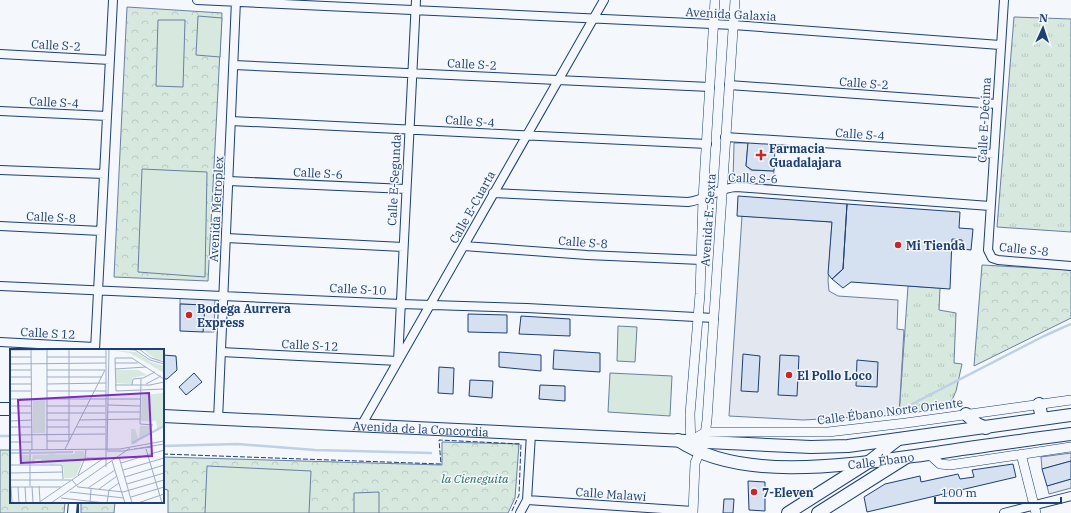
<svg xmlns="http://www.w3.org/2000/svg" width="1071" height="513" font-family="'IBM Plex Serif',serif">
	<defs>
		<pattern id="grass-tufts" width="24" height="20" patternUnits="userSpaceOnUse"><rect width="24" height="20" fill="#d7e8df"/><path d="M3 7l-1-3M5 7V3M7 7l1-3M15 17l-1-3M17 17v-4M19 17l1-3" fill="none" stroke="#b8c8c3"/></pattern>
		<pattern id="park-crowns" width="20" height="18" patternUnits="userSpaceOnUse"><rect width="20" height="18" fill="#d7e8df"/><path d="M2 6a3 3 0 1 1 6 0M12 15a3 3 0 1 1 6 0" fill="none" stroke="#b8c8c3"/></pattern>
	</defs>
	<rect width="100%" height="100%" fill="#f4f7fb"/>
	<path fill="url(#grass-tufts)" stroke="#687fa3" d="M1014,17l57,2v213l-74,-5z
		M908,286l32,2 -1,22 17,3 -2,50 8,1 -6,27 -7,16 -50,8z"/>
	<path fill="url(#park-crowns)" stroke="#687fa3" d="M127,7l95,6 -14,268 -94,-4z
		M982,265l89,5v48l-97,48z
		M442,442l77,2 -4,54 -7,15h-340v-23l-5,-1v-32l279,8z
		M0,450h11v52h54l-1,11h-64z
		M81,502h34l-1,11h-33z"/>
	<path fill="#d7e8df" stroke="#687fa3" d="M198,16l24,2 -2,39 -24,-2z
		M158,20h27l-2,67 -27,-1z
		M142,169l65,3 -2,105 -67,-5z
		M618,326l19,1 -2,35 -18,-1z
		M610,373l62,3 -2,40 -62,-4z
		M207,466l104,5 -2,42h-104z
		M379,492v21h-25v-20z"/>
	<path fill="#e3e8f0" stroke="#687fa3" d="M734,143h14l-2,23 5,4 23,1 -1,14 -40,-3z
		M742,216l90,6 -4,59 1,10 9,5 60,4 -1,29 7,1 -5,85 -96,5 -74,-4z
		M180,296l35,1 -1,35h-11l2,-27 -25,-1z
		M1071,453v8l-29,8 -1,-12z
		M1071,479v9l-22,6 -2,-8z"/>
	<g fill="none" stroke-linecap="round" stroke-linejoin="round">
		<path stroke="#bed0e5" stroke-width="2.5" d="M912,404l132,-68 27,-12
			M0,436h11
			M163,446l74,-2 78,6 116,3"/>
	</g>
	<path fill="#d5e0f0" stroke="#1d3f73" d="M748,142l27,2 -1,27 -22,-1 -6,-4z
		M738,196l109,8 -4,65 -11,10 -4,-5 4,-52 -95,-6z
		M847,204l113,8 -1,16 14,1 -2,21 -9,-1v-9l-10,-1 -2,50 -99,-7 -8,6 -11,-9 11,-10z
		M180,304l25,1 -2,27 -23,-1z
		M468,314l39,1v18l-39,-1z
		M521,316l49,3v17l-51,-2z
		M554,350l46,3v19l-47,-3z
		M499,352l42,3v16l-42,-4z
		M743,354l17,2 -2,36 -17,-1z
		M163,355l13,1 1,14 -10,9h-4z
		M780,355l19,1 -2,40 -19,-1z
		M857,360l21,2 -1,25 -21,-1z
		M439,367l15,1 -1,26 -15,-1z
		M194,373l8,9 -16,13 -7,-8z
		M470,380l23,1 -1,17 -23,-2z
		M540,385l25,1v15l-26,-2z
		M1071,461v18l-24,7 -5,-17z
		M1013,464l3,13 -149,35 -3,-15 21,-13 35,-8 1,6 37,-8 2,5 14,-2 -2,-7z
		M748,481l17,1v29l-16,-1z
		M724,499h10l-1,14h-10z"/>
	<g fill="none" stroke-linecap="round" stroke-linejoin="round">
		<defs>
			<path id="minor" d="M197,0l536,25 267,20
				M1004,0l-16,250 4,8 6,2 73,6
				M0,54l110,6
				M234,65l476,22
				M729,85l268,19
				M0,111l107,5
				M231,121l476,23
				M725,137l269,17
				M0,170l104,4
				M229,181l177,8
				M493,193l195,9c18,-2 30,-14 48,-15l254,19
				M0,226l101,5
				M226,238l177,9
				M464,246l123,9 114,5
				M0,286l401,18 126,4 187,10
				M0,342l95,5
				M95,350l18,-350
				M221,352l177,9 18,-361
				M218,420l18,-420
				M361,426l243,-426
				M527,500l166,11
				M72,513l1,-11
				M520,513l7,-13 4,-66
				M1004,513l67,-17"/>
			<path id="tertiary" d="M690,441l16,-9h122l78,-9 165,-23
				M691,448l-1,-34 10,-120 3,-95 12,-199
				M929,454l11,10 10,1 121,-18
				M1021,454l15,59
				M693,513l2,-50 9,-21 3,-22 28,-420"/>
			<g id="primary">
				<path d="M1039,404l3,15"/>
				<path d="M0,409h11"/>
				<path d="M966,414l11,10 9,4"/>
				<path id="s1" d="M163,416l648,31 37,-1 223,-31"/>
				<path id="s2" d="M678,440c66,45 182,23 258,13 45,-7 90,-13 135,-19"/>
				<path d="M788,513l82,-52 27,-21"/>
				<path d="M818,513l87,-55"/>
			</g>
		</defs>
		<use href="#minor" stroke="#1d3f73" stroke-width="10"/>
		<use href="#tertiary" stroke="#1d3f73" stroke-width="10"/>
		<use href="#primary" stroke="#1d3f73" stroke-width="14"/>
		<use href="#minor" stroke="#f4f7fb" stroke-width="8"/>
		<use href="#tertiary" stroke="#f4f7fb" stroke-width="9"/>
		<use href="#primary" stroke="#f4f7fb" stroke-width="12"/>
		<path stroke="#1d3f73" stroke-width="1" stroke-dasharray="5 2" stroke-linecap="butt" d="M163,454l278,10 -2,-24 82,4 -2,51 -8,18"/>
		<path stroke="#1d3f73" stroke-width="2" d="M78,502v11"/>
	</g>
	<g fill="#c62828" stroke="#f4f7fb" stroke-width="1.5">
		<path d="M759 149h4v4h4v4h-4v4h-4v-4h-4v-4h4z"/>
		<circle cx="898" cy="245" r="4"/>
		<circle cx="189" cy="315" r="4"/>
		<circle cx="789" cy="375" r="4"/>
		<circle cx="754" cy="492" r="4"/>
	</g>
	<g text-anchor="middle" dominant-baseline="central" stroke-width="3" stroke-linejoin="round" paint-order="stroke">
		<g font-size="12" fill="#1d3f73" stroke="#f4f7fb">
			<text transform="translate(731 14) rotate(3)">Avenida Galaxia</text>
			<text transform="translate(56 45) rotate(3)">Calle S-2</text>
			<text transform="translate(472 64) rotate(3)">Calle S-2</text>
			<text transform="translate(864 83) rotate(4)">Calle S-2</text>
			<text transform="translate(54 102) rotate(3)">Calle S-4</text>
			<text transform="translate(984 120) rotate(-87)">Calle E-Décima</text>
			<text transform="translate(470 121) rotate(4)">Calle S-4</text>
			<text transform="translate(860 134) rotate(4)">Calle S-4</text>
			<text transform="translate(318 173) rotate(3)">Calle S-6</text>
			<text transform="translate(753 178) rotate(2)">Calle S-6</text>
			<text transform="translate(394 180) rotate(-87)">Calle E-Segunda</text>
			<text transform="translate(472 207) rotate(-61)">Calle E-Cuarta</text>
			<text transform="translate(216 209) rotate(-87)">Avenida Metroplex</text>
			<text transform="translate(51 217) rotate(3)">Calle S-8</text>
			<text transform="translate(708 220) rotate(-86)">Avenida E. Sexta</text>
			<text transform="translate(583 242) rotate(4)">Calle S-8</text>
			<text transform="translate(1024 249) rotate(6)">Calle S-8</text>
			<text transform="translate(358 289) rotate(3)">Calle S-10</text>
			<text transform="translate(48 333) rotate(3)">Calle S 12</text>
			<text transform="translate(310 345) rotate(3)">Calle S-12</text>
			<text transform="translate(890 411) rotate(-7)">Calle Ébano Norte Oriente</text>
			<text stroke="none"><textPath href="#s1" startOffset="258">Avenida de la Concordia</textPath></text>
			<text stroke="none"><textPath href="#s2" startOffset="208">Calle Ébano</textPath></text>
			<text transform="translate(611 494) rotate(4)">Calle Malawi</text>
		</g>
		<g font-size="12" font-weight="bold" fill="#1d3f73" stroke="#f4f7fb" text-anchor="start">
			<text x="769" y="148">Farmacia<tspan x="769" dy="14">Guadalajara</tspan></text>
			<text x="906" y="245">Mi Tienda</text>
			<text x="197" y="308">Bodega Aurrera<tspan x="197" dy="14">Express</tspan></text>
			<text x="797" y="375">El Pollo Loco</text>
			<text x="762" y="492">7-Eleven</text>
		</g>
		<g font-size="12" font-style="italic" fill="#2c6c60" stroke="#f4f7fb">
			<text x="475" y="478">la Cieneguita</text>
		</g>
	</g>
	<g transform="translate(10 349)">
		<rect width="154" height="154" fill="#f4f7fb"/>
		<path d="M132,0h22v11h-7zM100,1l26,2 15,10 13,4v7l-34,-20zM154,44v32l-7,4 -1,-8h-15l1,-26zM121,80h4l3,9 -1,5 -6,2z" fill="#d7e8df"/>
		<path d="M106,21h22l9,5 -15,3v6l-16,-1zM23,51h12v33h-12zM130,77h12v5l-13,7zM65,102h9v6l-8,19 -5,2h-7l-1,-14h-21l-1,-5h-6v5h-4l2,-9 42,-1zM9,106h10v9l-10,1z" fill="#d7e8df"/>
		<path d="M24.5 77a5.5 5.5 0 1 1 11 0a5.5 5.5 0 1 1-11 0ZM36.5 110a5.5 5.5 0 1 1 11 0a5.5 5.5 0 1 1-11 0Z" fill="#d7e8df"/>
		<path fill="none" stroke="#bed0e5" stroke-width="2" d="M122,94l32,-17M0,104h19M21,104l42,-1"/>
		<path fill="none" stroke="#9eadc5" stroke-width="1" d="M21,0l1,101M37,0v101M110,0l15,1 15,10 14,4M129,0l12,9 13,4M0,1l105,-1M0,8h21M37,8h59M105,14h23M0,15l96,-1M105,20l31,-2M0,21h21M37,21h58M0,28h21M37,28h55M131,30l-1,45 13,1M154,30l-32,-21h-17l1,33 48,-2M0,35h22M37,35l59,-1M136,35l15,-8M105,36h35l14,-3M122,36l1,-6 10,-1 12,-6M0,42h21M37,42h59M0,50h131M98,56l32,1M0,57h22M37,57h58M97,63h33M0,64h22M37,64h58M37,71h22M69,71l61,-1M0,72l22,-1M0,78h22M37,78h22M66,78h29M0,86l95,-1M37,92h22v-92M0,93h22M55,100l40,-79M124,100l18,-2M136,100l16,54M0,101l110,-1 44,-8M20,101v36M97,101l2,-101M97,102h16l41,-7M109,108l13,46M75,109h19M102,112l13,42M111,114l43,-13M0,116h52l1,14M96,118v-118M113,121l41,-12M0,124l53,-1M68,126l7,-17 1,-9M115,128l39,-12M0,131h61M62,131l6,7 45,5 41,-12M117,135l37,-11M22,137l1,17M29,137l1,15M0,138h51M1,138l1,16M8,138l1,16M15,138l1,16M78,139l27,-18M89,140l18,-13M60,143l54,6M121,148l33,-10M51,149l44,5M28,154l66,-45M41,154l79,-55M80,154l1,-14M97,154l2,-13 10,-7M128,154l26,-9"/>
		<path fill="#7b2cbf" fill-opacity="0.15" stroke="#7b2cbf" stroke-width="2" d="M139,44l3,63 -131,7 -3,-63z"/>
		<rect width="154" height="154" fill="none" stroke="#1d3f73" stroke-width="2"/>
	</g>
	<g transform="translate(1043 28) rotate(3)" stroke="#f4f7fb" stroke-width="3" paint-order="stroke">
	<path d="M0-3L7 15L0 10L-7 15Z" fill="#1d3f73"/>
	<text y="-6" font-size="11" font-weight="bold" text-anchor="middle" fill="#1d3f73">N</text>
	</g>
	<path d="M935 497v6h126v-6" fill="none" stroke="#1d3f73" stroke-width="2"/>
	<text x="941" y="497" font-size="12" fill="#1d3f73" stroke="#f4f7fb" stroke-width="3" paint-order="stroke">100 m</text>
</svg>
